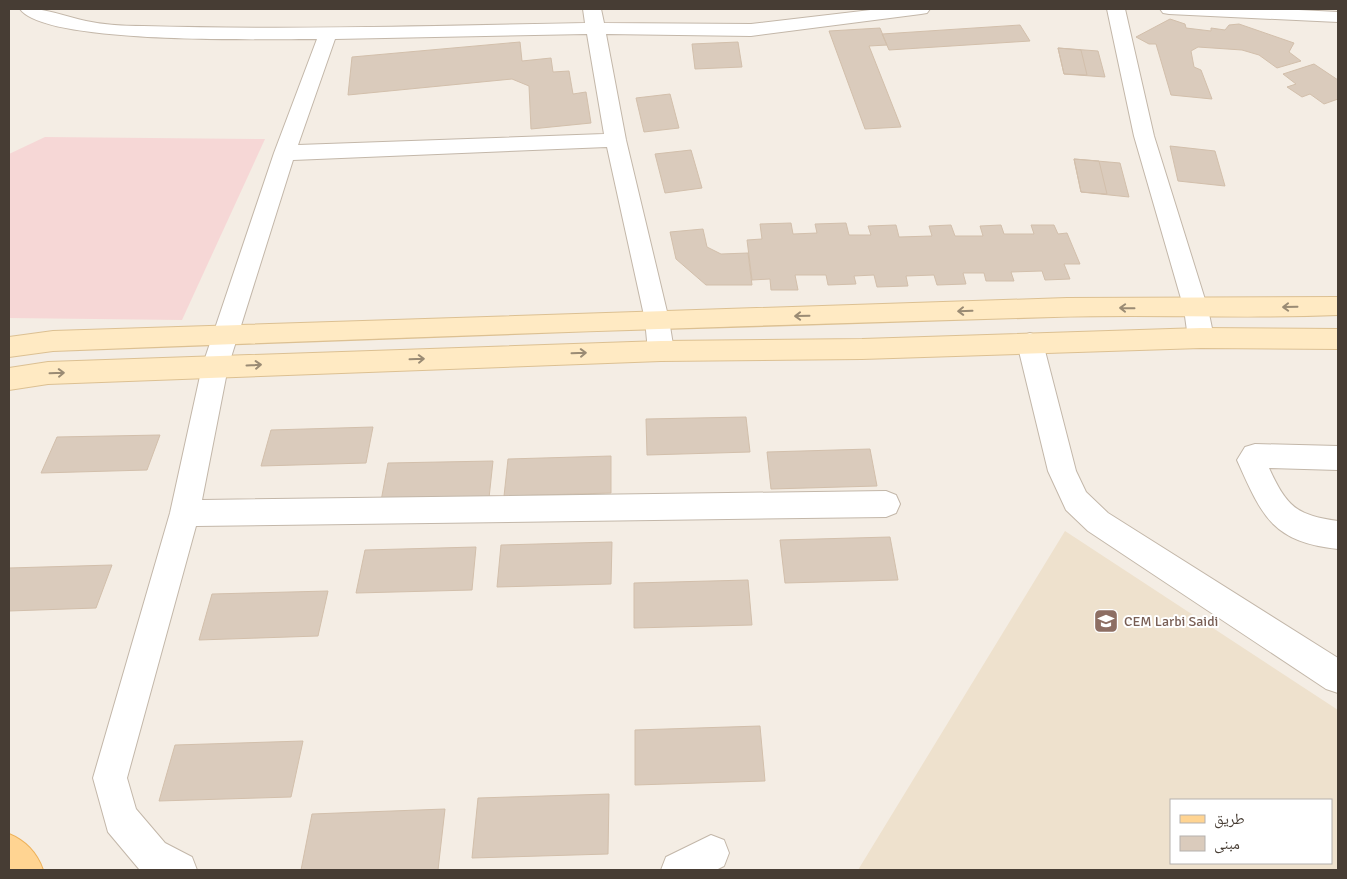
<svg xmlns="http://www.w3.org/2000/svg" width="1347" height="879" font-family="Signika,'Noto Naskh Arabic',sans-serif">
	<rect width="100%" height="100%" fill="#f4ede4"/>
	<path fill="#eee1cd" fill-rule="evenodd" d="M1065,531l273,179v160h-480zM1171,800h160v63h-160z"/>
	<path fill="#f6d7d6" d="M45,137l220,2 -83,181 -173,-2v-164z"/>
	<path fill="#dacbbc" stroke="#d2bfab" d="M1170,19l15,5 1,4 25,3v-3l14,2 4,-5 10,-1 55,19 -5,9 12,9 -24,7 -18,-13 -17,-5 -44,-3 -7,4 3,16 7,3 11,29 -41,-4 -15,-51h-7l-13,-7z
		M1020,25l10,16 -141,9 -7,-16z
		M880,28l7,17 -18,1 32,81 -36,2 -36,-98z
		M520,42l2,19 29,-3 2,14 16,-1 4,23 13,-2 5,31 -60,6 -2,-43 -17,-7 -164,16 4,-38z
		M738,42l4,25 -47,2 -3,-25z
		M1058,48l40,3 7,26 -41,-3z
		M1058,48l23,2 6,25 -23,-1z
		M1314,64l24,16v19l-14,5 -14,-10 -8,3 -15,-10 9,-3 -13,-10z
		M670,94l9,34 -35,4 -8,-34z
		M1170,146l45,5 10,35 -47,-5z
		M691,150l11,38 -37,5 -10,-39z
		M1074,159l46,4 9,34 -48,-5z
		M1074,159l25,2 8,33 -26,-2z
		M791,223l2,11 24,-1 -2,-9 31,-1 3,12h22l-3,-9 28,-1 3,12 33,-1 -3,-10 22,-1 4,11h28l-3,-10 21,-1 3,9h30l-3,-9h23l4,9 9,-1 13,31h-16l6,15 -25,1 -3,-9 -31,1 3,9h-28l-2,-8h-21l3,11 -29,1 -3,-10 -28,1 2,10 -31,1 -3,-12 -20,1 2,8 -28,1 -2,-10h-31l3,15h-27l-1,-11 -18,1 -5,-40 15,-1 -2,-15z
		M703,229l4,18 14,7 27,-1 4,32h-46l-30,-26 -6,-27z
		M746,417l4,35 -103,3 -1,-36z
		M373,427l-7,36 -105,3 10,-36z
		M160,435l-13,35 -106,3 16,-36z
		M870,449l7,37 -106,3 -4,-37z
		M611,456v37l-107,3 4,-37z
		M493,461l-4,37 -108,3 7,-38z
		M890,537l8,43 -113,3 -5,-43z
		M612,542l-1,42 -114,3 4,-42z
		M476,547l-4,43 -116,3 9,-43z
		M112,565l-16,43 -87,3v-43z
		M748,580l4,45 -118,3v-45z
		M328,591l-10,45 -119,4 13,-46z
		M760,726l5,55 -130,4v-55z
		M303,741l-12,56 -132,4 16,-56z
		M609,794l-1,60 -136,4 6,-60z
		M445,809l-7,61h-137l11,-56z"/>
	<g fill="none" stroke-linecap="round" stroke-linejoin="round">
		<defs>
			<path id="street" d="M20,9c23,-2 44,7 66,12 18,4 38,5 57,5 147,4 295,0 442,-3l-2,-14h18l3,14 147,1 128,-15h51l-3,4 -6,1 -170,22 -145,-2 20,106 43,180 5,31 -4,7 -9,3 -9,-3 -4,-7 -3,-31 -38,-173 -314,13 -65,207 -26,133 684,-9 10,4 4,9 -4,9 -10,4 -690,9 -69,252 9,31 29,34 27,14 5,13 -58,-1 -31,-37 -15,-54 77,-265 32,-146 72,-214 43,-114c-49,0 -272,6 -297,-30zM587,34l17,100 -306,11 37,-106z
				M1107,9h18l29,127 54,173 6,29 -4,7 -9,3 -9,-3 -4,-7 -4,-29 -50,-173z
				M1160,9h119l59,3v10l-169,-8 -6,-1z
				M1030,333l9,3 4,7 33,128 10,21 22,21 230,145v35l-12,-4 -238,-158 -22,-21 -18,-39 -31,-128 4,-7z
				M1255,444l83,2v24l-69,-2c18,39 27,47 69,53v28c-66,-7 -76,-33 -101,-89l8,-13z
				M711,835l13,5 5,13 -5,13 -8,4h-55l5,-13z"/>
			<path id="secondary" d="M1338,297v18c-95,4 -189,-1 -284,2 -334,9 -667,21 -1001,34l-44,6v-20l44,-6 1014,-33z
				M1201,328l137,1v20l-137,-1 -339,11 -201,2 -613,23 -39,6v-22l39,-6 613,-21 201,-2z"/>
			<path id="primary" d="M9,834c17,7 28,19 34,36h-34z"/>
		</defs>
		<use href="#street" stroke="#c3b7a9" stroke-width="2"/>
		<use href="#secondary" stroke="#dcc092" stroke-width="2"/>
		<use href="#primary" stroke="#eeb158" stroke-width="2"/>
		<use href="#street" fill="#fff" fill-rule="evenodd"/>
		<use href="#secondary" fill="#ffeac3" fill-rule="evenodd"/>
		<use href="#primary" fill="#ffd492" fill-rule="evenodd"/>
	</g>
	<defs><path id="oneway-shaft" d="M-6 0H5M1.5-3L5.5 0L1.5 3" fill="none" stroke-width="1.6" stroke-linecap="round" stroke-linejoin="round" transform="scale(1.25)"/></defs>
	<g stroke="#9a8b74">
		<use href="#oneway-shaft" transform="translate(1290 307) rotate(179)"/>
		<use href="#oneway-shaft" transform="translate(1127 308) rotate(-179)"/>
		<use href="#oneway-shaft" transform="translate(965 311) rotate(178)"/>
		<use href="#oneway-shaft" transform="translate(802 316) rotate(179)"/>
		<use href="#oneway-shaft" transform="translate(579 353) rotate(-2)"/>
		<use href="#oneway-shaft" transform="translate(417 359) rotate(-2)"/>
		<use href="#oneway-shaft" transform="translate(254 365) rotate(-3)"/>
		<use href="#oneway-shaft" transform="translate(57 373) rotate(-2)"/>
	</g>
	<defs>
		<symbol id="school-square" viewBox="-11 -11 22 22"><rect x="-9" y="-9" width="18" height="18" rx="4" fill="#8d6e63" stroke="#fff"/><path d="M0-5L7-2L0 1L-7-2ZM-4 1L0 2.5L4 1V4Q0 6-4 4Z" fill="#fff"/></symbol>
	</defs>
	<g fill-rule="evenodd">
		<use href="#school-square" x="1092" y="607" width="28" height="28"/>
	</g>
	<g text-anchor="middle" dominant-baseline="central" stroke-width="4" stroke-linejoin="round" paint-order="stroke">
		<g font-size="14" fill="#785e54" stroke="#fff" text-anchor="start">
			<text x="1124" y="621">CEM Larbi Saidi</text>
		</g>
	</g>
	<rect width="1347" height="879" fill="none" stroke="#473d34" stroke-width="20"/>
	<rect x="1170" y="799" width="162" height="65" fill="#ffffff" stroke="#b5b1ae"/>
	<rect x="1180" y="815" width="25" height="8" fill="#ffd492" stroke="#b5b1ae"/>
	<text x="1214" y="824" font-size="15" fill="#473d34">طريق</text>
	<rect x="1180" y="836" width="25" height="15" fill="#dacbbc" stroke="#b5b1ae"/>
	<text x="1214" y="849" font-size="15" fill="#473d34">مبنى</text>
</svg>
